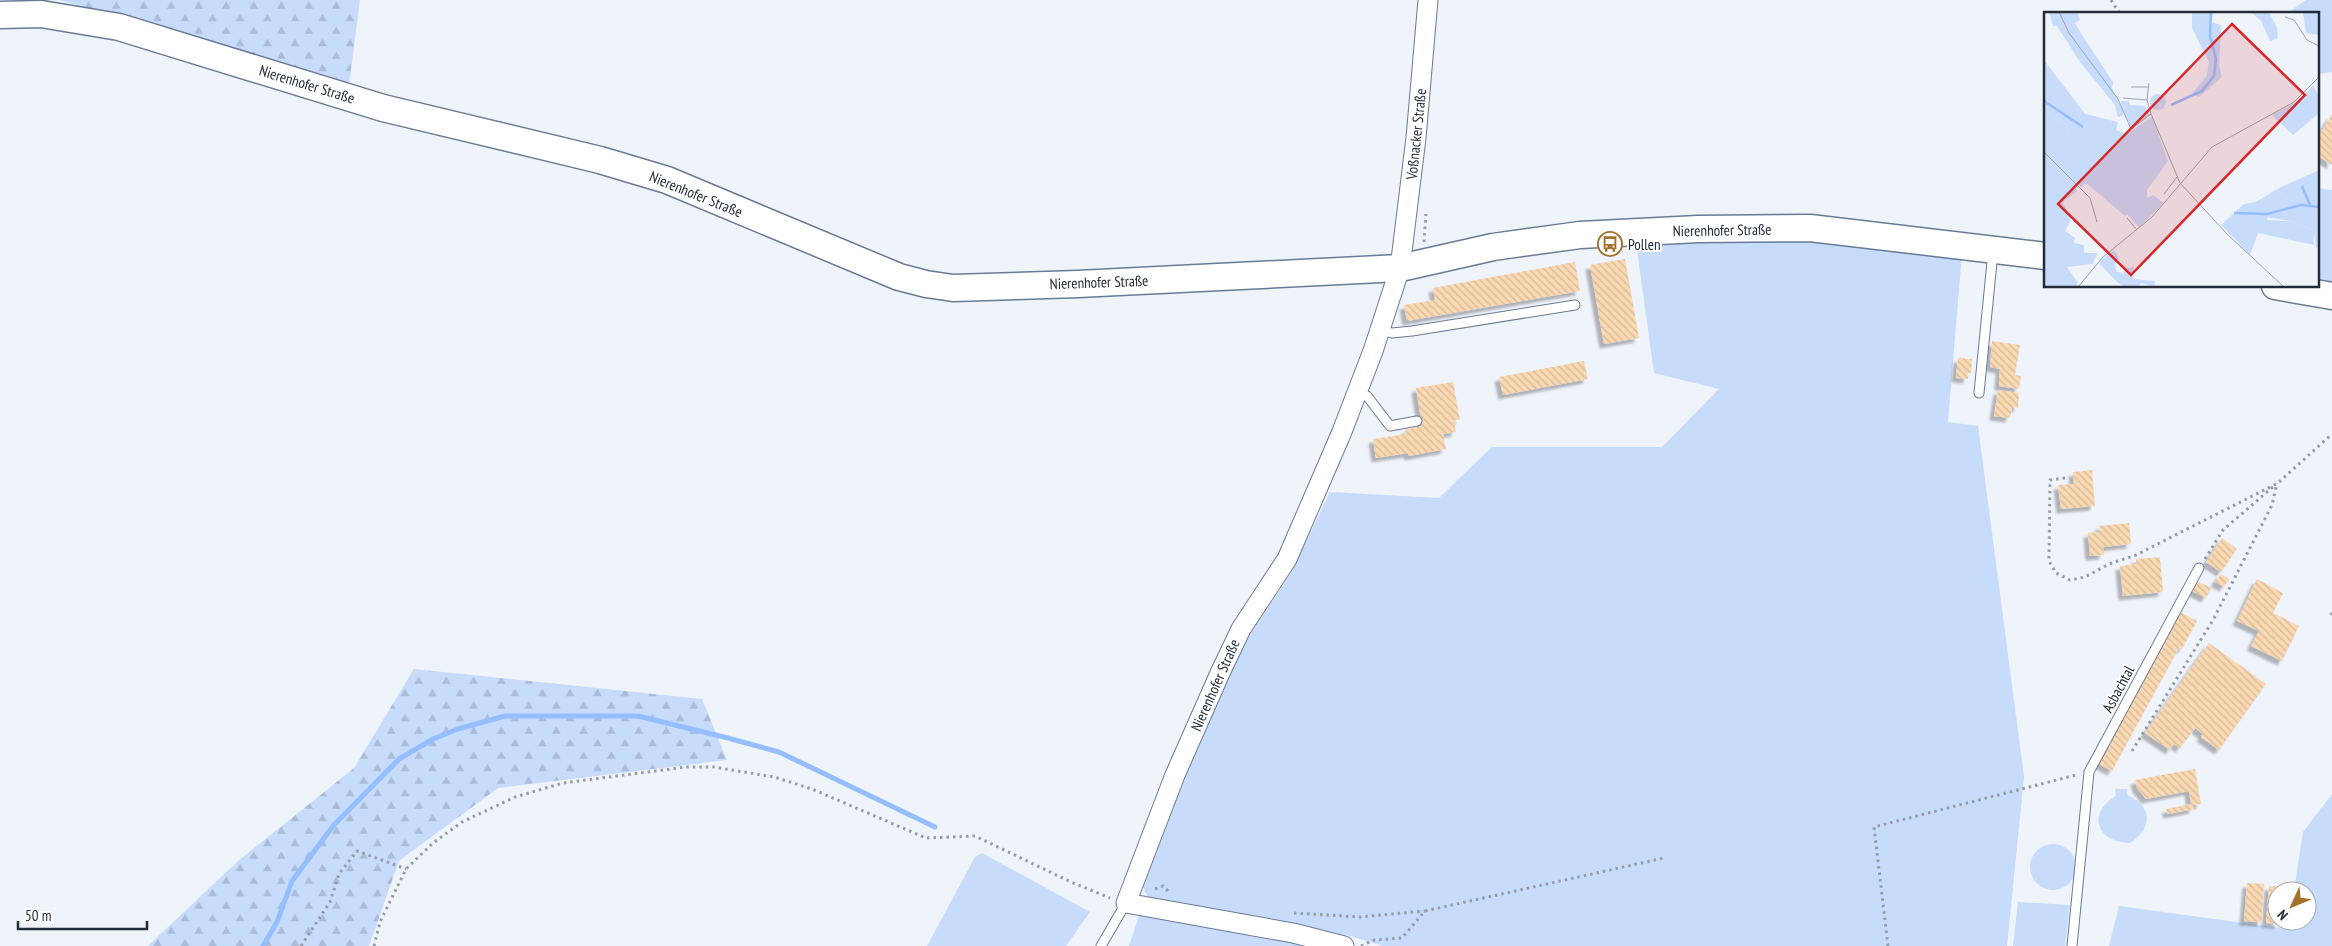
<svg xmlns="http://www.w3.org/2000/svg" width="2332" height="946" font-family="'PT Sans Narrow',sans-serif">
	<defs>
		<pattern id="forest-firs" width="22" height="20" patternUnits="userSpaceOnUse" patternTransform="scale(1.25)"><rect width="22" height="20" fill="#c7dbfb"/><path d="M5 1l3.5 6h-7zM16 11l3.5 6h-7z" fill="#abbcd8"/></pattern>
		<pattern id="building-back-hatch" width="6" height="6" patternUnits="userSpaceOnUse" patternTransform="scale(1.25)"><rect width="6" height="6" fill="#f9d8b2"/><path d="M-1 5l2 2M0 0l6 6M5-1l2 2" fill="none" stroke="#d5ba9a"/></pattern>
		<filter id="shadow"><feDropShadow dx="-4.5" dy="4.5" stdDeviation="1" flood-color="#0004"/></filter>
	</defs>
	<rect width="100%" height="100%" fill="#eff3fa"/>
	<path fill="#c7dbfb" d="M2306,0h26v72l-14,2v-60h-32z
		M2318,188l14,2v96l-14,-2z
		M1809,235l153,18 -14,169 30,4 46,351 -17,169h-624l-36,-11 -103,-15 -94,-18 -9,-20 74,-185 32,-57 44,-67 39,-81 109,6 53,-51h170l57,-58 -65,-16 -18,-131z
		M2115,789h12v6c26,11 26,33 3,48 -33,0 -44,-30 -14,-47z
		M2332,794v152h-223l10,-40 169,23 1,-8h18v-30h-13l9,-59z
		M2030 867a23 23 0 1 1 46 0a23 23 0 1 1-46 0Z
		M982,853l108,59 -24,34h-139l48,-89z
		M2018,902l52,3 -5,41h-52z
		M1140,913l175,33h-186z"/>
	<path fill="url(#forest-firs)" d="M59,0h301l-11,85 -149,-46z
		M414,669l288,30 25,61 -229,28 -99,73 -30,85h-221l90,-85 116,-93z"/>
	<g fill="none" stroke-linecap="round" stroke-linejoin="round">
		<path stroke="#95befe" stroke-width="5" d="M263,946l14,-24 15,-41 41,-55 66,-67 34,-20 25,-10 47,-13h133l86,21 55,15 156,75"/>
	</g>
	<path fill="url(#building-back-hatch)" filter="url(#shadow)" d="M2332,114v51l-14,-9v-19z
		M1625,259l14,79 -35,6 -14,-79z
		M1575,262l5,29 -173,30 -3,-16 31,-5 -2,-12z
		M1992,341l28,4 -5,30 6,1 -2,13 -20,-3 1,-17 -10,-2z
		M1958,358l14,1 -1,14h-3v6l-12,-1z
		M1584,361l4,18 -85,16 -4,-18z
		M1453,382l7,38h-6l2,12 -13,2 3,15 -37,7 -1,-3 -32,5 -3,-19 33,-5 -1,-4 17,-4 -6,-38z
		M1998,390l21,3 -1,15 -6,-1 -2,11 -16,-2z
		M2092,470l3,36 -34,3 -3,-24 16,-1 -1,-12z
		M2129,523l2,21 -28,3 1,8 -14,1 -2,-23 12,-1 -1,-6z
		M2222,538l15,11 -16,23 -15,-10z
		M2160,557l3,35 -40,4 -3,-30 16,-2v-5z
		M2221,574l8,5 -5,8 -9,-5z
		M2257,579l26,14 -10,20 26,13 -17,35 -31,-15 8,-15 -22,-10z
		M2197,581l14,7 -5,10 -14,-7z
		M2180,612l17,9 -15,28 -3,-1 -67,123 -13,-7z
		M2209,643l57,41 -47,66 -18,-13 2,-3 -8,-6 -15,20 -6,-4 -4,6 -25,-17z
		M2195,769l6,35 -8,1 1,4 -26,5 -2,-5 25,-5 -2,-13 -43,8 -9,-11 -2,-8z
		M2247,883l17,1 -2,38 -18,-1z
		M2269,886l13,1v4h-5v30h2v3l-13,-1z"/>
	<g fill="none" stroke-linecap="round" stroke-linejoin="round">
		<defs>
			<path id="lane" d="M1380,330l12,3 20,-2 163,-26
				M1357,393l10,3 23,30 27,-5
				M1979,393l14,-141
				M1101,946l25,-43
				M2072,946l17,-174 110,-204"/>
			<path id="street" d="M1344,946l-51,-13 -167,-30 49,-128 45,-102 21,-44 46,-70 54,-125 32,-83 27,-83 16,-130 12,-138"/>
			<path id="secondary" d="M0,15l41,-1 78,13 264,81 217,52 67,20 232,97 27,7 27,4 125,-4 322,-16 93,-21 87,-12 118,-6 112,-1 236,28
				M2275,286l57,10"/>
		</defs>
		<use href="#lane" stroke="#697a95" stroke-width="11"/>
		<use href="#street" stroke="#697a95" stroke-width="21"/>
		<use href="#secondary" stroke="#697a95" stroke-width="29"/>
		<path stroke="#979da6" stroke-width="3" stroke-dasharray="2.5 4" stroke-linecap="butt" d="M2111,0l9,14
			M1424,242l2,-28
			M2065,478l-15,2 -1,81 7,12 14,7 15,-3 24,-13 27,-9 142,-72 54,-49
			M2205,559l18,-29 51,-44
			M2331,615l1,-2
			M2132,751l81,-131 59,-115 5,-22
			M1155,889l8,-3 7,7
			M1294,913l66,4 65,-6
			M301,946l29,-44 9,-28 18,-23 49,18
			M374,946l6,-24 26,-53 27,-26 29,-21 53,-25 48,-14 123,-16h28l60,10 38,12 114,49 49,-2 96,46 39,16
			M1361,946l13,-6 28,-2 23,-27 239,-53
			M1888,946l-14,-119 202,-52"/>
		<use href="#lane" stroke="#fff" stroke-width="9"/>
		<use href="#street" stroke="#fff" stroke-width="19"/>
		<use href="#secondary" stroke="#fff" stroke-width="26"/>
	</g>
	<defs>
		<symbol id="bus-ring" viewBox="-11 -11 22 22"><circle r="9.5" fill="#fff" stroke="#a5702a" stroke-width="1.5"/><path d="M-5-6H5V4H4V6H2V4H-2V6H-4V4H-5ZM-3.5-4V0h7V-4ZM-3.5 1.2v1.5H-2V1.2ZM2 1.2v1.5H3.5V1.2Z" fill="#a5702a"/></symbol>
	</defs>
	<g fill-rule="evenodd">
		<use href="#bus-ring" x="1596" y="230" width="28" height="28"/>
	</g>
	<g text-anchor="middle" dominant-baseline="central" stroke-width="4" stroke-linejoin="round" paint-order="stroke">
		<g font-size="15" fill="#242c37" stroke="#fff">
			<text transform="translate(307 84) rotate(17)">Nierenhofer Straße</text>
			<text transform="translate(1416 134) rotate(-84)">Voßnacker Straße</text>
			<text transform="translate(696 194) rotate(22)">Nierenhofer Straße</text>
			<text transform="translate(1722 230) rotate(-1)">Nierenhofer Straße</text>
			<text transform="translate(1099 282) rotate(-2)">Nierenhofer Straße</text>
			<text transform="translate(1215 685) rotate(-66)">Nierenhofer Straße</text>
			<text transform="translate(2118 689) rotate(-62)">Asbachtal</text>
		</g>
		<g font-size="15" fill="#242c37" stroke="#fff" text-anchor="start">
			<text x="1628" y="244">Pollen</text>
		</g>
	</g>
	<g transform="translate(2044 12)">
		<rect width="275" height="275" fill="#eff3fa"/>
		<path d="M21,0h12l3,8 -5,3 7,12 -3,1zM207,0h18l8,16 1,10 -8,3 -9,-20zM259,0h16v23l-13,-2zM106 90a8 8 0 1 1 16 0a8 8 0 1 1-16 0ZM76,89h9l1,4 15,1 5,9 -19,13zM0,100l24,14 -2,5 45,5h13l28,-19 16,44 -21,29v8l6,-3 11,8 -25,24 -12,-13 -2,2 -39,-33 -5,4 -3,-3 -3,3 2,4 -14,11 8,18 -6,11 10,7 -1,5 10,2v8h14l-6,11 -25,3 11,16 -3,4h-31zM233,177l11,13v9l-19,1 -2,8 24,1 23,9v15l-56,-12 -8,22 -29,-30 23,-21 12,-2zM70,238l5,8 -4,6 1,7 7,3 3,-6 8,-1 -1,12 22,2 -1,6 -12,-4 -5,4h-12l-8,-5 -18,-19z" fill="#c7dbfb"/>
		<path d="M5,0h16l14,24 3,-1 31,47 -1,6 12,25 -2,3 -4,1 -3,-12 -35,-43 -23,-36h-4zM148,0h22l-3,10 10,3 -2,40 3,12 -23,20 -7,-3 15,-19 2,-13 -17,-34zM0,48l41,54 33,8 -2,8 9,3 -1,3h-33l-25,-5 2,-5 -24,-14zM269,73l6,12v16l-26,22 -21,-20 30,-16zM275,158v77l-3,1 -2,-18 -23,-9 -25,-4 3,-4 19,-2v-9l-11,-13z" fill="#c7dbfb"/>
		<path fill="none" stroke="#95befe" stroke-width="2.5" d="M0,89l39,26M127,93l31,-14 12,-15 2,-17 -6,-23 1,-24M258,174l8,19M190,201l33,1 34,-9 18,2"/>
		<path fill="none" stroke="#9ea3ac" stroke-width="1" d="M15,0l10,21 49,66 13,30 20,-15 29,69 47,51 57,53M241,5l9,3 13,20 12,6M87,75h18M79,86l24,2 4,14M103,88l2,-17M0,140l46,46 7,24M120,182l13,-17M83,206l10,12M34,275l25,-30 49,-40 60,-70 82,-45 25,-25"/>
		<path fill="#d62828" fill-opacity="0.15" stroke="#d62828" stroke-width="2.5" d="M188,12l73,71 -174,180 -73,-71z"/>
		<rect width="275" height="275" fill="none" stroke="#242c37" stroke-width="2.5"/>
	</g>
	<g transform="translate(2292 906) rotate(226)"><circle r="24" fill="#ffffff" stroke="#a7abaf"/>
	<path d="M0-4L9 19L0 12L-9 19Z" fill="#a5702a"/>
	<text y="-8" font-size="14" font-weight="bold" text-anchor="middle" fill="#242c37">N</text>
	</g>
	<path d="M18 921v8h129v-8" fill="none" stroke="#242c37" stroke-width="2.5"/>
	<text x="25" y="921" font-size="15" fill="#242c37" stroke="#ffffff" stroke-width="4" paint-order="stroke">50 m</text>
</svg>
